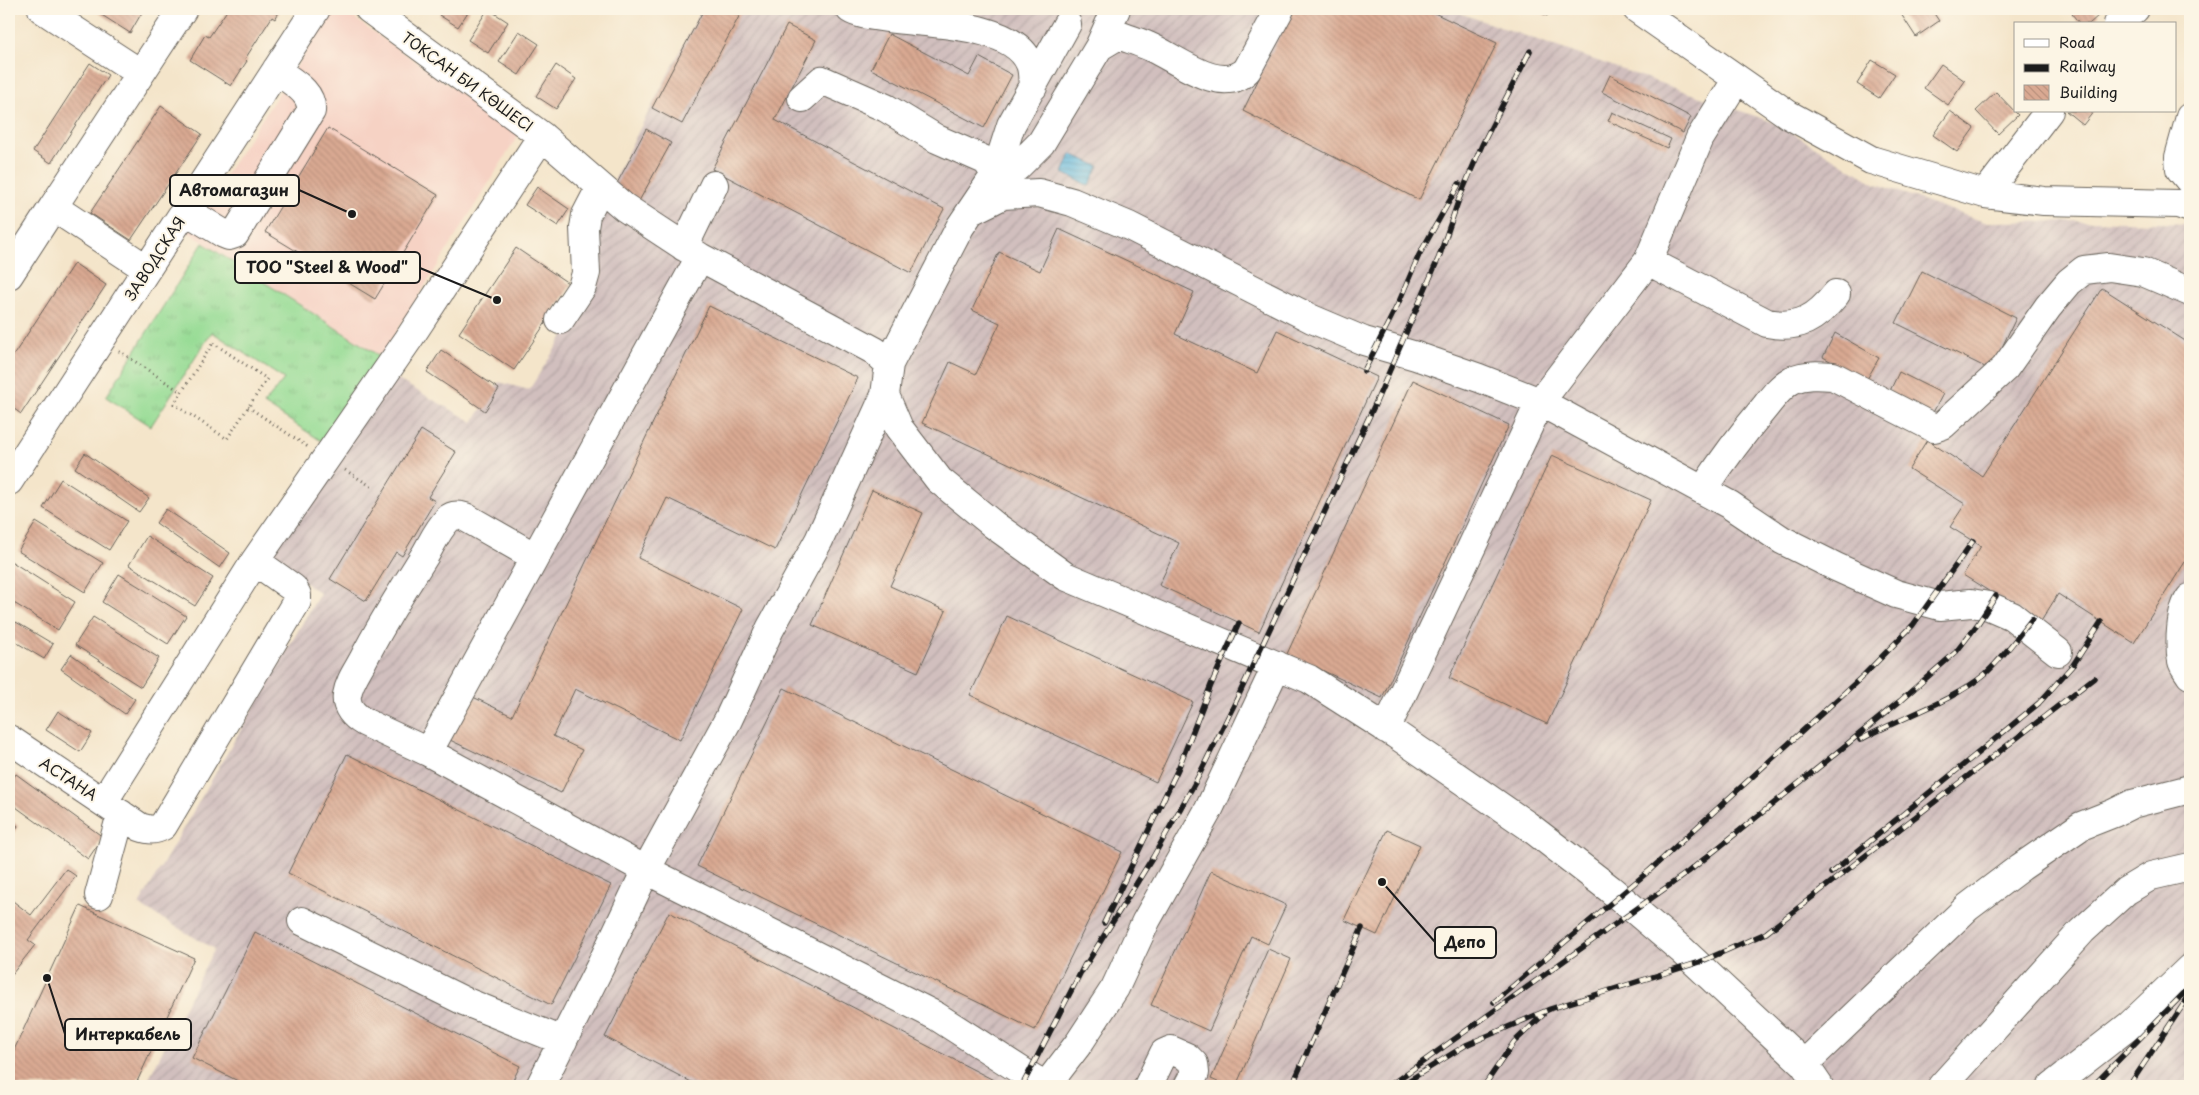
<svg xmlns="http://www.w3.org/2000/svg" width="2199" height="1095" font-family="'Playpen Sans',sans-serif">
	<defs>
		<pattern id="industrial-furrows" width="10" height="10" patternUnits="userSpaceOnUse" patternTransform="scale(1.25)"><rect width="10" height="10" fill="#d1bfbe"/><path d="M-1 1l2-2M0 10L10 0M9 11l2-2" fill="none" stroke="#b3a4a3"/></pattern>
		<pattern id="grass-tufts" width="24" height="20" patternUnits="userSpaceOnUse" patternTransform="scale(1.25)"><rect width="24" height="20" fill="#97dc95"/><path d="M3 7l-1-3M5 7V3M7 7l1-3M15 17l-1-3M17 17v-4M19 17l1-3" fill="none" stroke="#82bc80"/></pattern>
		<pattern id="water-rules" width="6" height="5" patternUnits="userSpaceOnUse" patternTransform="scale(1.25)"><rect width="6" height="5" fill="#5fb6dc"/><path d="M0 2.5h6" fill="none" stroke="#4e93b2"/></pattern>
		<pattern id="building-back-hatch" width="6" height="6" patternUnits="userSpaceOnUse" patternTransform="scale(1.25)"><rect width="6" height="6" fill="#d9a992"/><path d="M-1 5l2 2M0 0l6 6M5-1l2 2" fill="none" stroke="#ba917d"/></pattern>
	</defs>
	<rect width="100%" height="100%" fill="#fcf5e5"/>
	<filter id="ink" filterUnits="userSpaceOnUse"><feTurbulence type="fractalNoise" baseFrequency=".02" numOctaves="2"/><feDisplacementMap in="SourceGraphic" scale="10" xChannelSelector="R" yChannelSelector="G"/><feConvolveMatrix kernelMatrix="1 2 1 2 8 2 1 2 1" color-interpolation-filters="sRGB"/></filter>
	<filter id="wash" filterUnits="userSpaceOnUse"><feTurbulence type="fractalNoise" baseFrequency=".0096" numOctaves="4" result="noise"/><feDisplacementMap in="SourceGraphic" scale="20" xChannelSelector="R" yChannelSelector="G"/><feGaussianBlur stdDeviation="1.12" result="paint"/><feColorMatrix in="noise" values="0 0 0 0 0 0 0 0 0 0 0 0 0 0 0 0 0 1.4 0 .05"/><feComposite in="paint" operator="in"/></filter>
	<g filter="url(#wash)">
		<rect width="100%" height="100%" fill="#f4e5ca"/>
		<path fill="#f6d2c4" d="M334,9h7l178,125 -138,223 -193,-125z"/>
		<path fill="url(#industrial-furrows)" d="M702,9h746l330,115 96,59 110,39 106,-1 100,3v862h-2045l69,-137 -75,-44 181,-312 -52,-35 123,-182 82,46 26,-40 30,8 73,-115 -4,-40 19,-62z"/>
		<path fill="url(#grass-tufts)" stroke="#5a7c58" d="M203,243l178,114 -58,85 -59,-38 20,-25 -72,-47 -61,94 -45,-29z"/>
		<path fill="url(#water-rules)" stroke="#3e697c" d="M1071,154l28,12 -10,20 -26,-13z"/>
		<g id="blocks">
			<path fill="url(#building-back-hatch)" d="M99,9h45l-14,24 -33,-21z
				M228,9h53l-6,10 -3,-2 -27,42 2,2 -16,25 -41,-26 15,-25 4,2z
				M443,9h27l-12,18 -19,-12z
				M488,9l20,13 -20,31 -20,-13z
				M704,9h39l-61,115 -30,-16z
				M1293,9h133l71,34 -78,157 -176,-89z
				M1536,9h15l-4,7z
				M1909,9h22l8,12 -23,16 -15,-23z
				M2078,9h15l6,6 -10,9h-9l-8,-10z
				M787,25l29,15 -41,80 169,89 -33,64 -199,-104z
				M519,31l20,13 -20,31 -20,-13z
				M889,34l80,42 10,-19 33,18 -28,53 -113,-59z
				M1872,60l23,14 -16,24 -22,-14z
				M90,63l18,12 -57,88 -18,-12z
				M1941,64l24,17 -17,24 -24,-17z
				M556,65l20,14 -20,30 -20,-13z
				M1610,75l81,42 -8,16 -81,-41z
				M1996,92l22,23 -20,19 -22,-23z
				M161,106l41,28 -71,106 -41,-27z
				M1950,111l24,17 -17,24 -24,-17z
				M2066,111h28l-11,14z
				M1612,112l59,27 -4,9 -59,-27z
				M328,128l110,67 -63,104 -110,-67z
				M646,129l25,14 -32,58 -24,-14z
				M537,187l32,22 -11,17 -33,-21z
				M1059,229l135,63 -19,42 82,39 20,-43 100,47 -118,255 -100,-47 20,-42 -257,-120 28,-61 26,12 24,-51 -28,-13 27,-58 41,19z
				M516,248l55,37 -57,85 -55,-37z
				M74,263l32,22 -85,129 -12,-9v-43z
				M1922,271l94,47 -25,52 -95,-47z
				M2102,288l88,56v210l-56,89 -76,-49 -18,29 -77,-48 18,-29 -31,-19 15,-23 -56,-35 18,-29 55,36z
				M709,306l149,72 -83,172 -108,-52 -29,60 105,51 -63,131 -105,-51 -22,47 29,14 -21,43 -111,-53 21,-44 41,20z
				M1835,333l44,25 -13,23 -43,-24z
				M441,350l58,39 -14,22 -58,-39z
				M1899,372l44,22 -13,24 -43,-21z
				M1413,380l96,45 -127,273 -95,-44z
				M421,430l35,22 -28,45 7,4 -33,55 -6,-4 -30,49 -36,-22z
				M85,453l64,45 -10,14 -64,-44z
				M1552,455l99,45 -104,224 -98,-46z
				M61,479l66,42 -18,29 -66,-42z
				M872,490l51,23 -33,73 56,25 -28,61 -106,-47z
				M166,509l64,44 -10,15 -64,-45z
				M36,522l67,41 -18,29 -67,-41z
				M147,536l66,42 -18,28 -66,-41z
				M9,560l66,42 -17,28 -49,-30z
				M119,574l67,42 -18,28 -66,-42z
				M1007,616l186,86 -37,80 -186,-87z
				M93,617l66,41 -18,29 -66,-42z
				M16,622l37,22 -9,15 -35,-21v-4z
				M71,654l64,45 -10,15 -64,-45z
				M784,688l338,164 -87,178 -338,-164z
				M58,711l34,22 -12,19 -34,-22z
				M347,754l264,131 -60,120 -263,-132z
				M16,774l87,63 -15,22 -79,-57v-18z
				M9,819l9,7 -9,14z
				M1387,830l33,15 -43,90 -33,-15z
				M66,869l10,7 -48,64 7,5 -26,33v-80l22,17z
				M1211,871l75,34 -18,39 -17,-8 -42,95 -58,-26z
				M80,906l114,52 -59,128h-126v-25z
				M669,912l336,174h-306l-94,-49z
				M255,932l265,134 -10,20h-262l-56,-28z
				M1268,949l23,10 -55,127h-9l-16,-7z"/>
		</g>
	</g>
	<g filter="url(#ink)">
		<use href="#blocks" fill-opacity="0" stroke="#686259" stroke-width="1"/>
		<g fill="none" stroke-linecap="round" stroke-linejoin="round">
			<defs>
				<path id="minor" d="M42,9l98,64
					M369,9l173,127 82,71 76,50 -272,495
					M850,9c9,6 26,7 37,9 38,6 127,4 143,46 3,7 2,16 3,23
					M1637,9l152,106 82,45 114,34 59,7 134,3 12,4
					M2118,24l17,-15
					M1099,47l20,-12c10,4 20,7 29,11 27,11 73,51 99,24l33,-61
					M802,98l20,-18 64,28 51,31 50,22 8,14 -35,52 -71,137
					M995,175l22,-8 24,-24 58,-96 17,-38
					M995,175l16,-50 56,-101
					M2189,180l-9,-11 -1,-12 11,-40
					M1985,194l64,-83
					M185,210l39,24 5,2 6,-2 76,-123c2,-20 -21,-30 -35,-41
					M971,211l32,-16 36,-2 33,9 57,24 183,93 52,22 52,15 63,22 61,24 190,103 52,35 54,27 60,27 44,12 31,-3 18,3 23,10 46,36
					M684,247l30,-62
					M700,257l175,94 14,13 -4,31 14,33 40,52 55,45 71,51 244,103 86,55 132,91 83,64 73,62 121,113 15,22
					M1648,261l119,62c32,6 49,-4 69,-29
					M147,269l-94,-62 130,-198
					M9,275l44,-68
					M560,320l22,-33 4,-14 -2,-45 2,-13 14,-27
					M885,395l-66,145 -49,89 -42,91 -82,150 290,146 109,70
					M9,481l307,-472
					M1703,490c19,-29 39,-56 62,-83 7,-9 16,-21 27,-27 13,-6 27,-5 41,-4l101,52 9,-3 62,-57 43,-61 21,-25 15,-12 25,-3 34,5 47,20
					M535,557l-70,-40c-6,-2 -12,-3 -17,2 -10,10 -16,24 -23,36 -22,35 -43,67 -62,105 -6,11 -14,22 -16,35 -2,12 7,21 17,27l64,30 218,118 -45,95 -61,121
					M2190,598c-10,13 -11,47 -8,63 1,5 5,9 8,14
					M1386,729l154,-327 108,-141 52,-123 37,-59
					M9,739l131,88c9,3 14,4 23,-1l134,-225v-6l-4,-7 -38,-27
					M104,801l151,-240 153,-221 134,-204
					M99,895l22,-81
					M302,921l162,80 99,40
					M1804,1064l164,-157 53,-40 60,-41 33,-13 18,-9 58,-15
					M1046,1086l33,-43 36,-55 31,-67 63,-112 68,-144
					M1148,1086l16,-33 7,-3 16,7 7,7 1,9 -7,13
					M1942,1086l140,-155 44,-40 25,-15 39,-9
					M2052,1086l78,-61 60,-57"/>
			</defs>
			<use href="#minor" stroke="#686259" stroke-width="30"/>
			<path stroke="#686259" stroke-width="3" stroke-dasharray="1 4" stroke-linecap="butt" d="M213,343l54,36 -40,60 -53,-35z
				M119,351l62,41
				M248,407l60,40
				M345,470l29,18"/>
			<use href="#minor" stroke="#fff" stroke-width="28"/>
			<defs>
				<path id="rail" d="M1364,371l34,-67 21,-49 40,-71
					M1860,740c39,-22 92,-38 125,-66 18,-16 32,-37 47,-55
					M1831,873l208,-170 34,-38 28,-43
					M1104,923l74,-154 33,-84 28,-62
					M1082,971l71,-114 43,-76 40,-80 140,-299 63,-145 20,-58 23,-54 48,-94
					M1494,1002l156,-132 214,-195 49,-50 60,-84
					M1022,1086l63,-122
					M1292,1086l70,-158
					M1389,1086l299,-214 136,-109 76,-62 56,-49 21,-27 19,-29
					M1400,1086l66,-41 84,-36 150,-47 66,-29 328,-255
					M1484,1086l30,-44 29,-27
					M2093,1086l97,-99
					M2129,1086l60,-90"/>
			</defs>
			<use href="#rail" stroke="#1c1c1c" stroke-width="5.5"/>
			<use href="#rail" stroke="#fcf5e5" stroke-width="4" stroke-dasharray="11" stroke-linecap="butt"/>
		</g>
	</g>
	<g text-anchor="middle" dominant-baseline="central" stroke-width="4" stroke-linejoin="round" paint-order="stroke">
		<g font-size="15" fill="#1c1c1c" stroke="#fcf5e5">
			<text transform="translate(468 81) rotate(36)">ТОКСАН БИ КӨШЕСІ</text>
			<text transform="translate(154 258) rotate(-57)">ЗАВОДСКАЯ</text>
			<text transform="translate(69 778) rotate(33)">АСТАНА</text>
		</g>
	</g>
	<path fill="none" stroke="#1c1c1c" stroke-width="2" d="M352 214L299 190M497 300L420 268M1382 882L1435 942M47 978L65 1034"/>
	<g fill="#1c1c1c" stroke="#fcf5e5" stroke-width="2">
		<circle cx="352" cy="214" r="5"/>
		<circle cx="497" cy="300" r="5"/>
		<circle cx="1382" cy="882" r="5"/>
		<circle cx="47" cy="978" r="5"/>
	</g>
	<g fill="#fcf5e5" stroke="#1c1c1c" stroke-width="2">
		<rect x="170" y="175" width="129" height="31" rx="5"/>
		<rect x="235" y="252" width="185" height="31" rx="5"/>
		<rect x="1435" y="927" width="61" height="31" rx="5"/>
		<rect x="65" y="1019" width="126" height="31" rx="5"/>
	</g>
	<g font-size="16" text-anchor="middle" font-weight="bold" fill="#1c1c1c">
		<text x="234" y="196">Автомагазин</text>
		<text x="327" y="273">TOO "Steel &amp; Wood"</text>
		<text x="1465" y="948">Депо</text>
		<text x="128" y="1040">Интеркабель</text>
	</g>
	<rect width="2199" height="1095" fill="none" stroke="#fcf5e5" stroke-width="30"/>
	<rect x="2014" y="22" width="162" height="90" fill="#fcf5e5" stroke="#a29e95"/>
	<rect x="2024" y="39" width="25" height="8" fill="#ffffff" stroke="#a29e95"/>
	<text x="2059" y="48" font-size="15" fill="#1c1c1c">Road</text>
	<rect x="2024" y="64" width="25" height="8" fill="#1c1c1c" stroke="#a29e95"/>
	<text x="2059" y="72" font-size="15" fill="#1c1c1c">Railway</text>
	<rect x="2024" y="85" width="25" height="15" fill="url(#building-back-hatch)" stroke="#a29e95"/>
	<text x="2059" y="98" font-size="15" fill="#1c1c1c">Building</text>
</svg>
